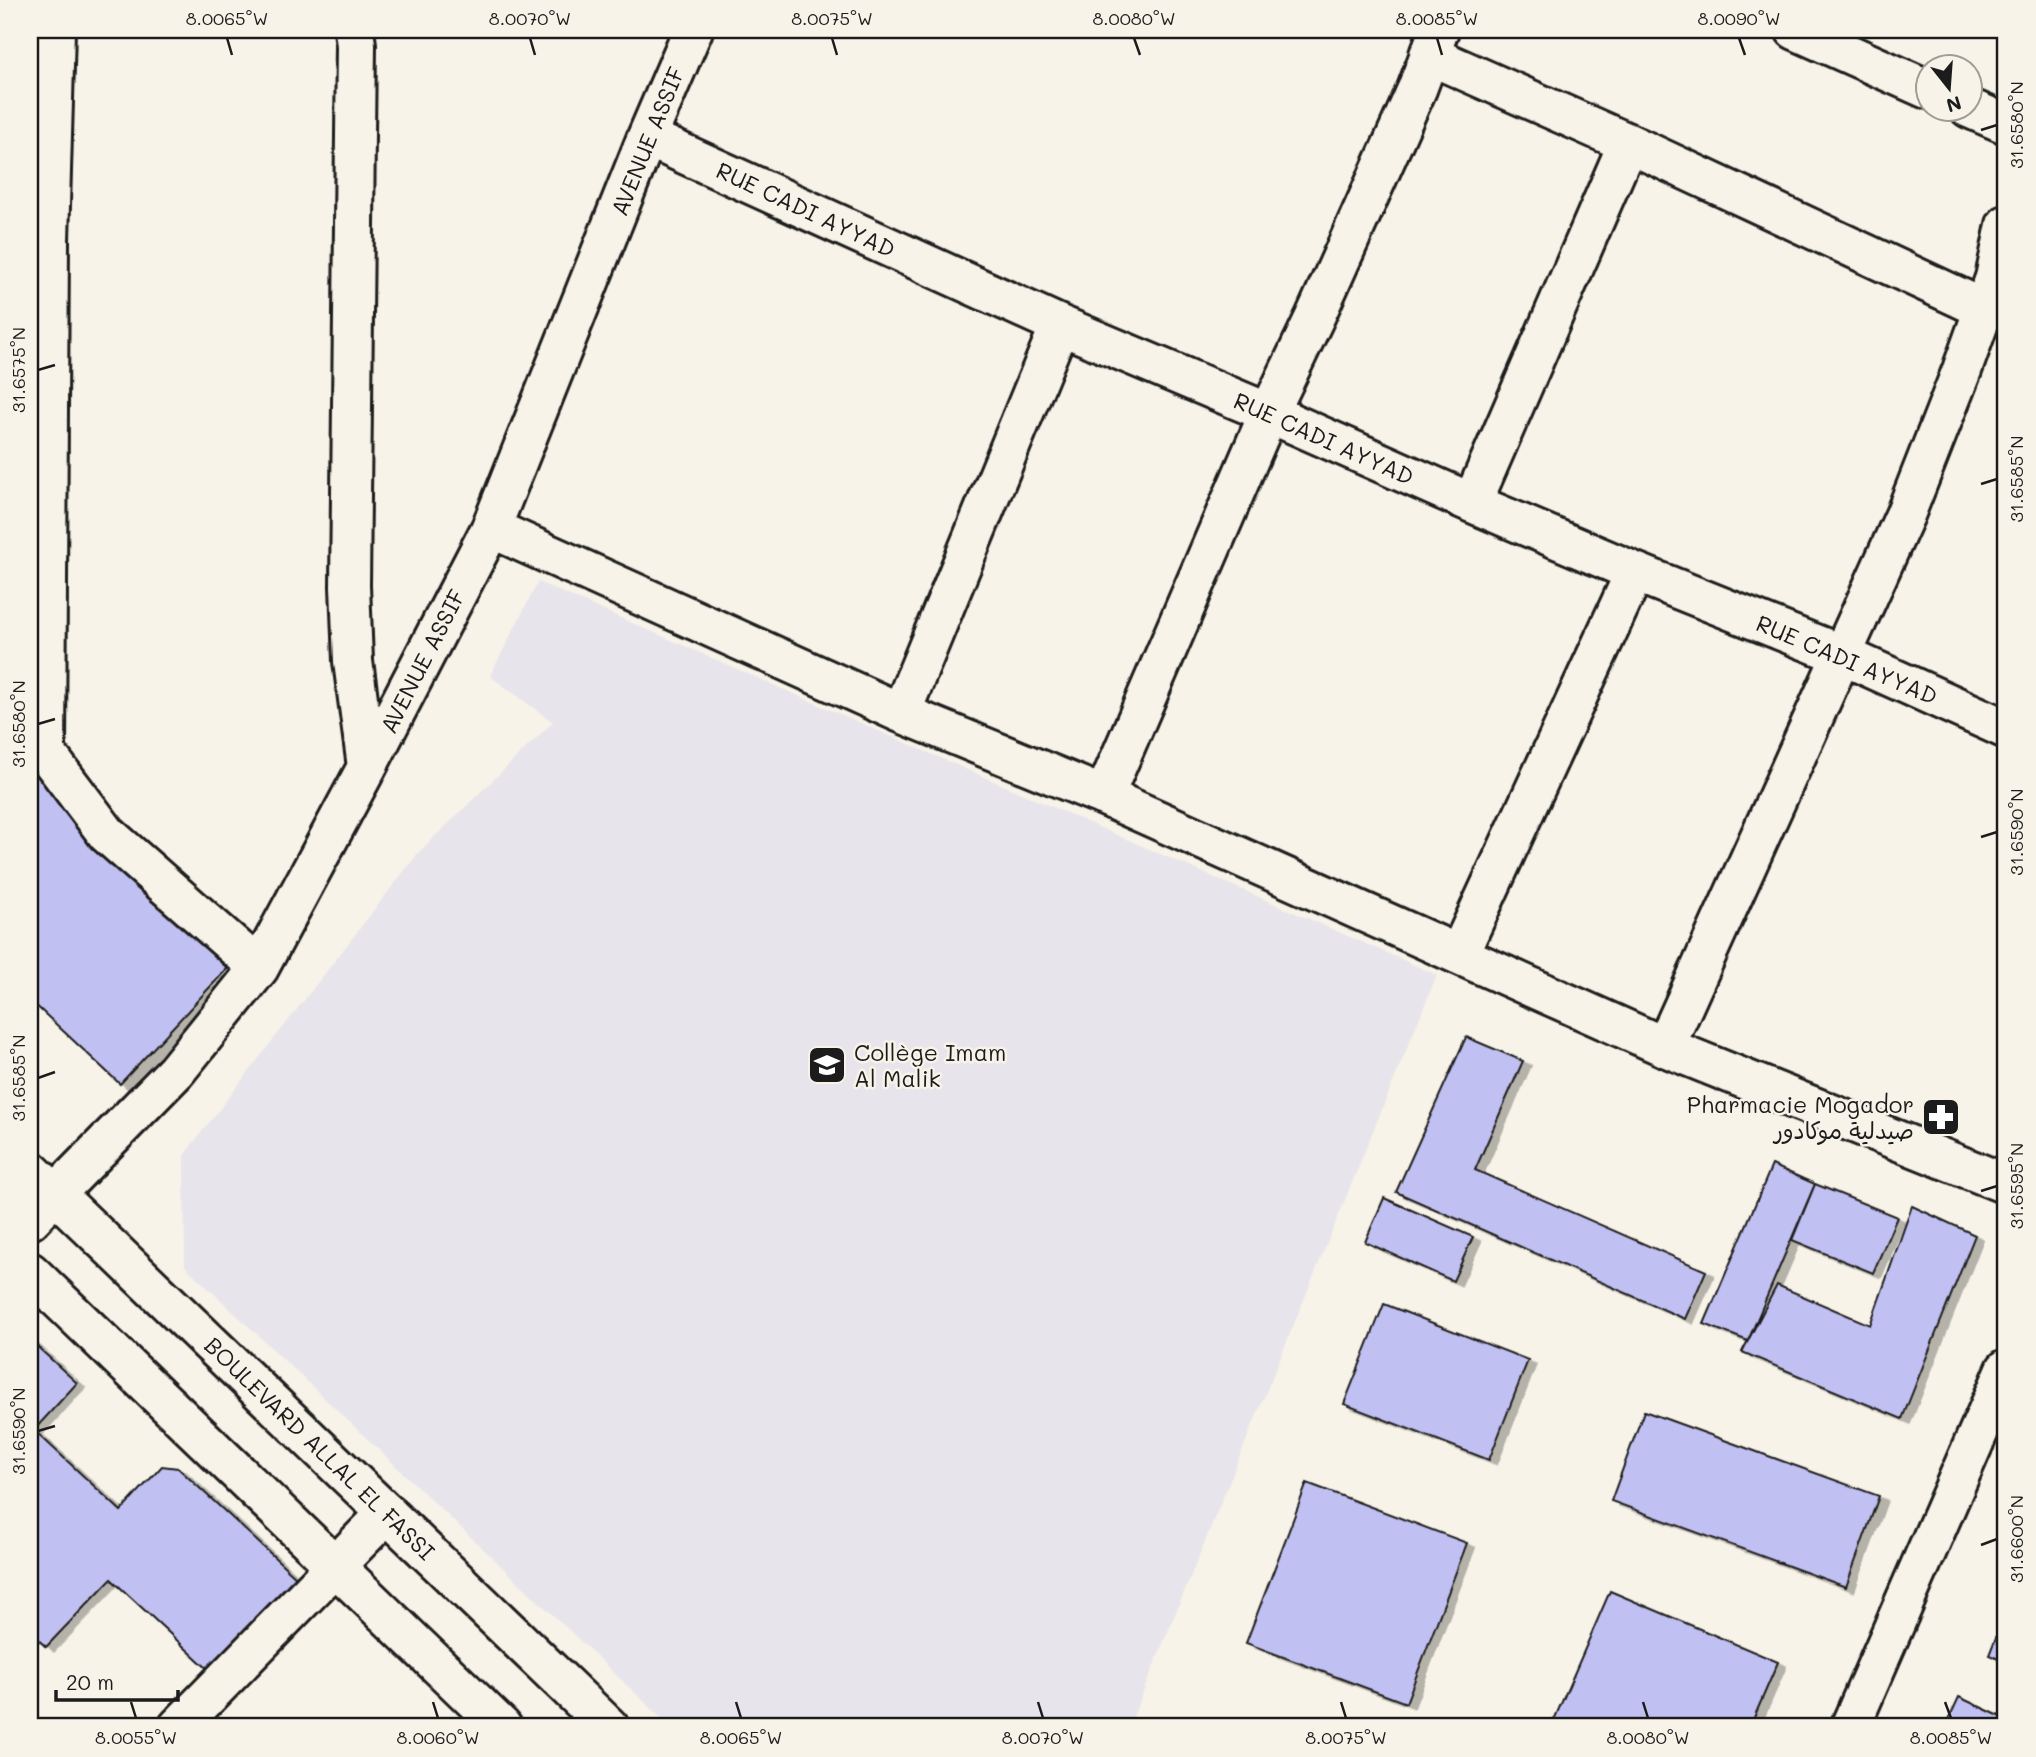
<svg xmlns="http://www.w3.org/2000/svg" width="2036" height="1757" font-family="Mali,'Playpen Sans Arabic',sans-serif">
	<defs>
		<filter id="shadow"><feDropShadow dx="8" dy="4.5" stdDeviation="0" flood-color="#0004"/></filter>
	</defs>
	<rect width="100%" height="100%" fill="#f7f3e8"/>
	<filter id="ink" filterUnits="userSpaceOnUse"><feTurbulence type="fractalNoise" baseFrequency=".0143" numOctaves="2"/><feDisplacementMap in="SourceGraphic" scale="14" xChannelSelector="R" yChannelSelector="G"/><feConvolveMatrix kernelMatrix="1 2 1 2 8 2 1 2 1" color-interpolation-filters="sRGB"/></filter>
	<g filter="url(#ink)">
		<path fill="#e7e4eb" d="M538,582l899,393 -307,749 -3,3h-456l-486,-461 -1,-111 235,-303 134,-130 -63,-46z"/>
		<path fill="#c1c0f2" stroke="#1c1c1c" stroke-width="2" filter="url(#shadow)" d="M30,766l207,192 -117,126 -90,-84z
			M1466,1037l57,24 -48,109 231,101 -21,48 -289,-127z
			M1772,1165l43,19 -67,157 -44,-17z
			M1815,1184l82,33 -24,56 -81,-33z
			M1384,1198l89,39 -20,44 -88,-39z
			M1912,1206l63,29 -73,184 -160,-67 35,-67 93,40z
			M1384,1304l144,56 -39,100 -145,-56z
			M30,1340l47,43 -43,47 87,81 41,-45 16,2 119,110 -87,93 -99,-92 -65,68 -16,-15z
			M1644,1411l235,85 -33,91 -235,-86z
			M1307,1483l160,60 -61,160 -160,-60z
			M1610,1591l168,71 -28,65h-199z
			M2006,1612v50l-17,-7z
			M1959,1697l47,22v8h-61z"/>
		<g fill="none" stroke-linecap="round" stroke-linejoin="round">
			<defs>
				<path id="street" d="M354,30l2,15 -6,541 3,75 14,106
					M1795,30l132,59
					M1429,55l199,88 356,166
					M1969,108l37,16
					M647,137l413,188 209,88 203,90 163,69 207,83 164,74
					M1472,503l156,-360
					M491,528l410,185 203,83 561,251 341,137
					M901,713l159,-388
					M30,736l16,17 61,81 152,134
					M46,753l3,-513 6,-210
					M1104,796l165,-383 46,-96 102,-228 22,-59
					M1459,954l176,-382
					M1665,1047l240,-532 57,-145 33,-92 11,-53
					M30,1220l146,-149 83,-103 108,-201 124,-239 156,-391 46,-107
					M178,1727l209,-214
					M1850,1727l156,-358"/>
				<path id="secondary" d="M30,1170l579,557
					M30,1272l472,455"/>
			</defs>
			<use href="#street" stroke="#1c1c1c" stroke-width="44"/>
			<use href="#secondary" stroke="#1c1c1c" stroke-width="44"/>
			<use href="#street" stroke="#f7f3e8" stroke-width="38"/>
			<use href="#secondary" stroke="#f7f3e8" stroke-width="38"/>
		</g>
	</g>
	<path fill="none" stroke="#1c1c1c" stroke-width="2.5" d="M227,38l5,17M530,38l5,17M832,38l5,17M1134,38l6,17M1437,38l5,17M1739,38l6,17M1981,130l16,-5M38,370l17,-5M1981,484l16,-5M38,724l17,-5M1981,837l16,-5M38,1078l17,-6M1981,1191l16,-5M38,1431l17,-5M1981,1545l16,-6M131,1702l5,16M433,1702l5,16M736,1702l5,16M1038,1702l5,16M1341,1702l5,16M1643,1702l5,16M1945,1702l6,16"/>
	<defs>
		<symbol id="school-square" viewBox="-11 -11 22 22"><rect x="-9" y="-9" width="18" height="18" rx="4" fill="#1c1c1c" stroke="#f7f3e8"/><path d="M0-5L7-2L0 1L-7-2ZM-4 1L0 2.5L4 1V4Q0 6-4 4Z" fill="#fff"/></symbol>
		<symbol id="pharmacy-square" viewBox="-11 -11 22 22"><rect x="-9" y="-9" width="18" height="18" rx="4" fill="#1c1c1c" stroke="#f7f3e8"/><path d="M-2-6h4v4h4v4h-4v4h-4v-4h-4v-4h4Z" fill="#fff"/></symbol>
	</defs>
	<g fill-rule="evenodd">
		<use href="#school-square" x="805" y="1043" width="44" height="44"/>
		<use href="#pharmacy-square" x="1919" y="1095" width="44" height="44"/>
	</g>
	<g text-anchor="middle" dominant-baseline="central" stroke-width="5" stroke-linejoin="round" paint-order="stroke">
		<g font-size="23" fill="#1c1c1c" stroke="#f7f3e8">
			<text transform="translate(647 141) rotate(-68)">AVENUE ASSIF</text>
			<text transform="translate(806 209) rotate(25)">RUE CADI AYYAD</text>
			<text transform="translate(1324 438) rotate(24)">RUE CADI AYYAD</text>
			<text transform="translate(1847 659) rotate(23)">RUE CADI AYYAD</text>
			<text transform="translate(422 661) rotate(-63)">AVENUE ASSIF</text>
			<text transform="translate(320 1448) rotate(44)">BOULEVARD ALLAL EL FASSI</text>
		</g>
		<g font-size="23" fill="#1c1c1c" stroke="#f7f3e8" text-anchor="start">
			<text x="854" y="1052">Collège Imam<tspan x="854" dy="26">Al Malik</tspan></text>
			<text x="1914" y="1104" text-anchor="end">Pharmacie Mogador<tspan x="1914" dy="26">صيدلية موكادور</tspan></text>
		</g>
	</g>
	<rect width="2036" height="1757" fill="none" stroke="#f7f3e8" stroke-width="77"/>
	<g transform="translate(1949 88) rotate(163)"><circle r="33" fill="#f7f3e8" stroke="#9f9d96" stroke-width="2"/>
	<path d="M0-5L12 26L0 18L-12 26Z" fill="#1c1c1c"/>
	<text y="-10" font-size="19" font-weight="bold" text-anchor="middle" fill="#1c1c1c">N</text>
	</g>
	<path d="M56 1690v10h122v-10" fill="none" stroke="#1c1c1c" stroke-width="3.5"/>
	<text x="66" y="1690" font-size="21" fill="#1c1c1c" stroke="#f7f3e8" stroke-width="5" paint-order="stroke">20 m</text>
	<rect x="38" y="38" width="1959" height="1680" fill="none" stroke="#1c1c1c" stroke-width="2.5"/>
	<g font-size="18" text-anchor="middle" fill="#1c1c1c">
		<text x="227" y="25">8.0065°W</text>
		<text x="530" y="25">8.0070°W</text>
		<text x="832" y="25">8.0075°W</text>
		<text x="1134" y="25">8.0080°W</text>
		<text x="1437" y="25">8.0085°W</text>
		<text x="1739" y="25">8.0090°W</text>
		<text transform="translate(2017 125) rotate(-90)" y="6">31.6580°N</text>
		<text transform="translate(19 370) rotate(-90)" y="6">31.6575°N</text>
		<text transform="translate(2017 479) rotate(-90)" y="6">31.6585°N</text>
		<text transform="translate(19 724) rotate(-90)" y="6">31.6580°N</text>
		<text transform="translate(2017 832) rotate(-90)" y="6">31.6590°N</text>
		<text transform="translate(19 1078) rotate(-90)" y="6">31.6585°N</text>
		<text transform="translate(2017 1186) rotate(-90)" y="6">31.6595°N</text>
		<text transform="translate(19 1431) rotate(-90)" y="6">31.6590°N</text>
		<text transform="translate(2017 1539) rotate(-90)" y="6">31.6600°N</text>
		<text x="136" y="1744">8.0055°W</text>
		<text x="438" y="1744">8.0060°W</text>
		<text x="741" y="1744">8.0065°W</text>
		<text x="1043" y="1744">8.0070°W</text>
		<text x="1346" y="1744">8.0075°W</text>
		<text x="1648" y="1744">8.0080°W</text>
		<text x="1951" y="1744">8.0085°W</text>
	</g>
</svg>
